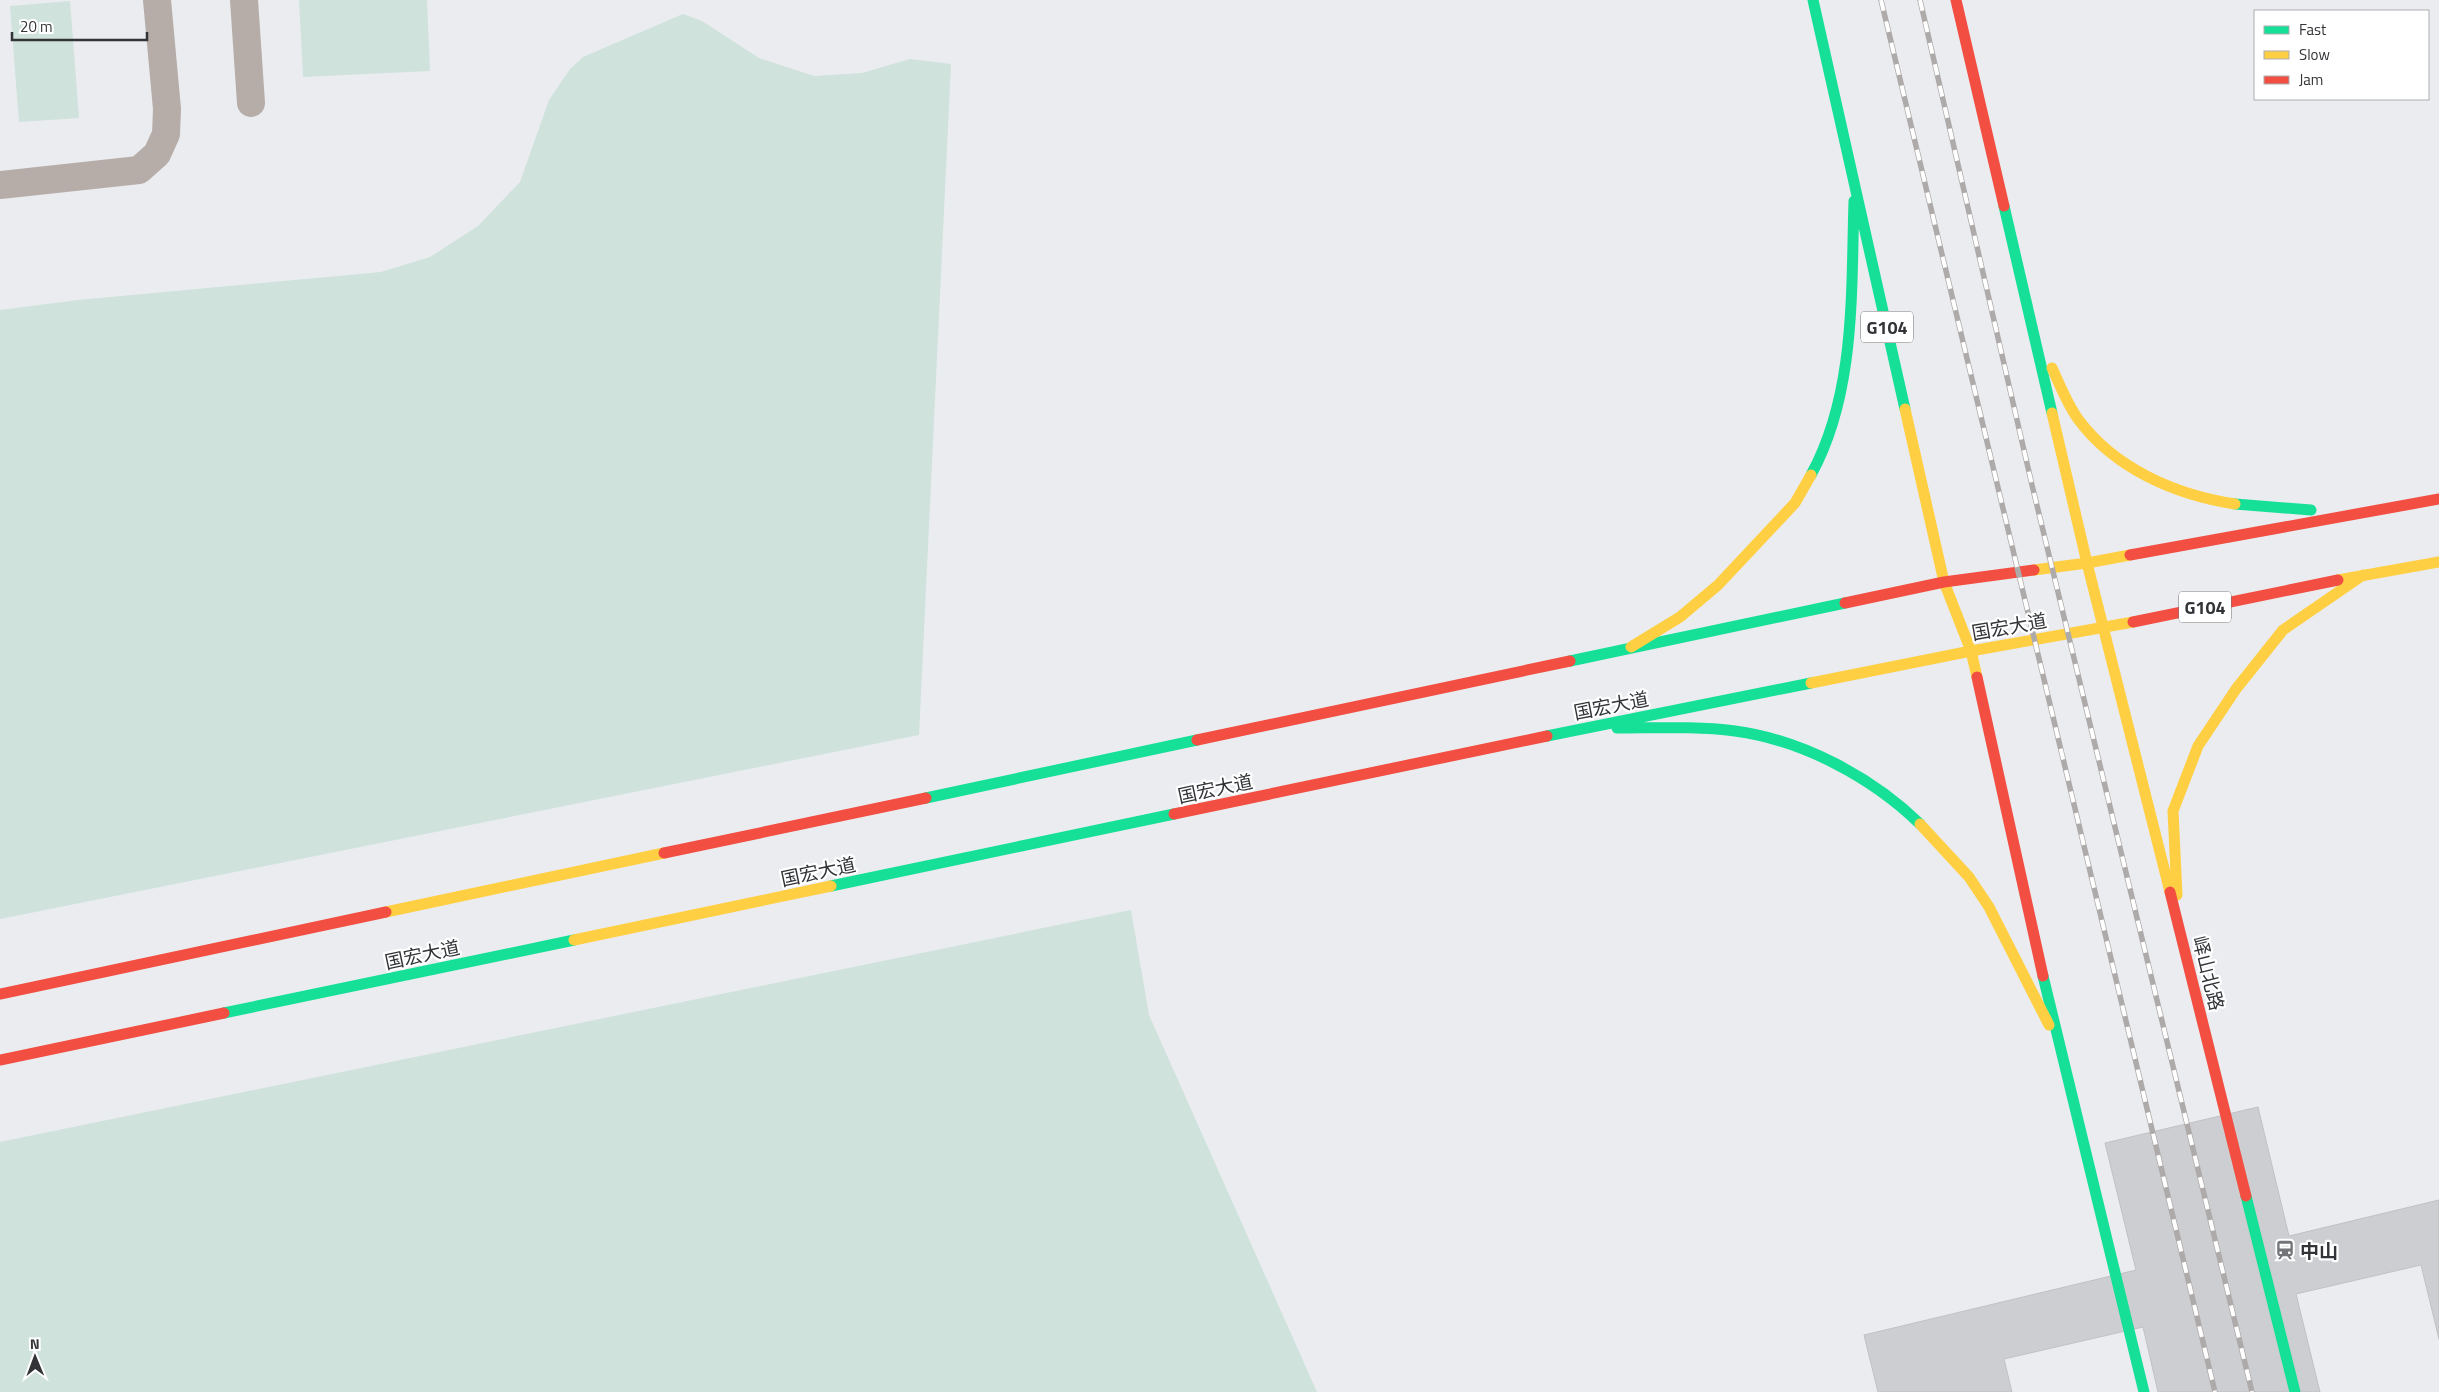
<svg xmlns="http://www.w3.org/2000/svg" width="2439" height="1392" font-family="'Titillium Web','Noto Sans SC',sans-serif">
	<rect width="100%" height="100%" fill="#eaecf0"/>
	<path fill="#cfe2db" d="M299,0h128l3,71 -127,6z
		M70,1l9,117 -60,4 -9,-116z
		M683,14l19,7 57,37 55,18 48,-3 48,-14 41,5 -32,671 -919,184v-609l78,-10 303,-28 49,-15 48,-31 42,-44 29,-82 21,-31 13,-12z
		M1131,910l18,105 168,377h-1317v-250z"/>
	<path fill="#cdced1" stroke="#c0c1c3" d="M2258,1107l31,129 150,-36v139l-18,-74 -125,29 24,98h-162l-15,-65 -139,32 8,33h-134l-14,-57 272,-65 -31,-127z"/>
	<g fill="none" stroke-linecap="round" stroke-linejoin="round">
		<path stroke="#b6ada9" stroke-width="28" d="M244,0l7,103"/>
		<path stroke="#b6ada9" stroke-width="28" d="M0,185l139,-15 18,-16 9,-20 1,-25 -10,-109"/>
		<path stroke="#16e098" stroke-width="11" d="M1813,0l92,409
			M2004,206l48,207
			M1811,475c45,-82 40,-183 43,-274
			M2235,504l76,6
			M1570,661l275,-58
			M1617,728c39,0 79,-2 118,3 67,9 137,46 185,93
			M1547,736l264,-53
			M926,798l271,-58
			M831,886l343,-72
			M2043,976l101,416
			M224,1013l350,-73
			M2246,1196l49,196"/>
		<path stroke="#ffcf43" stroke-width="11" d="M2052,368c8,17 15,36 26,51 37,50 98,76 157,85
			M1905,409l39,173 27,69 162,-29
			M2052,413l35,150 43,-8
			M2034,570l53,-7 83,329
			M2338,580l101,-18
			M1631,647l49,-30 38,-32 77,-82 16,-28
			M1811,683l160,-32 6,26
			M1920,824l49,53 20,30 60,118
			M2177,895l-4,-84 25,-65 38,-57 47,-59 80,-55
			M386,912l278,-59
			M574,940l257,-54"/>
		<path stroke="#f24e42" stroke-width="11" d="M1956,0l48,206
			M2130,555l309,-56
			M1845,603l99,-21 90,-12
			M2133,622l205,-42
			M1977,677l66,299
			M1197,740l373,-79
			M1174,814l373,-78
			M664,853l262,-55
			M2170,892l76,304
			M0,994l386,-82
			M0,1060l224,-47"/>
		<defs>
			<path id="rail" d="M1881,0l334,1392
				M1920,0l112,485 220,907"/>
		</defs>
		<use href="#rail" stroke="#aeaaa9" stroke-width="5.5"/>
		<use href="#rail" stroke="#fff" stroke-width="4" stroke-dasharray="11" stroke-linecap="butt"/>
	</g>
	<defs>
		<symbol id="station-bare" viewBox="-9 -9 18 18"><path d="M-3-6H3Q5-6 5-4V2Q5 4 3 4L4.5 6H3L1.5 4h-3L-3 6H-4.5L-3 4Q-5 4-5 2V-4Q-5-6-3-6ZM-3.5-4v3h7v-3ZM-3.5 1v1.5H-2V1ZM2 1v1.5H3.5V1Z" fill="#727478" stroke="#fff" stroke-width="2.5" paint-order="stroke"/></symbol>
	</defs>
	<g fill-rule="evenodd">
		<use href="#station-bare" x="2271" y="1236" width="28" height="28"/>
	</g>
	<g text-anchor="middle" dominant-baseline="central" stroke-width="4.5" stroke-linejoin="round" paint-order="stroke">
		<g fill="#fff" stroke="#707173" stroke-width="1">
			<rect x="1861" y="311.5" width="52" height="31" rx="4"/>
			<rect x="2179" y="591.5" width="52" height="31" rx="4"/>
		</g>
		<g font-size="18" font-weight="bold" fill="#323437">
			<text x="1887" y="327">G104</text>
			<text x="2205" y="607">G104</text>
		</g>
		<g font-size="19" fill="#323437" stroke="#fff">
			<text transform="translate(2009 626) rotate(-10)">国宏大道</text>
			<text transform="translate(1611 705) rotate(-11)">国宏大道</text>
			<text transform="translate(1215 788) rotate(-12)">国宏大道</text>
			<text transform="translate(818 871) rotate(-12)">国宏大道</text>
			<text transform="translate(422 954) rotate(-12)">国宏大道</text>
			<text transform="translate(2209 973) rotate(76)">峄山北路</text>
		</g>
		<g font-size="19" font-weight="bold" fill="#323437" stroke="#fff" text-anchor="start">
			<text x="2300" y="1250">中山</text>
		</g>
	</g>
	<rect x="2254" y="10" width="175" height="90" fill="#ffffff" stroke="#adaeaf"/>
	<rect x="2264" y="26" width="25" height="8" fill="#16e098" stroke="#adaeaf"/>
	<text x="2299" y="35" font-size="15" fill="#323437">Fast</text>
	<rect x="2264" y="51" width="25" height="8" fill="#ffcf43" stroke="#adaeaf"/>
	<text x="2299" y="60" font-size="15" fill="#323437">Slow</text>
	<rect x="2264" y="76" width="25" height="8" fill="#f24e42" stroke="#adaeaf"/>
	<text x="2299" y="85" font-size="15" fill="#323437">Jam</text>
	<g transform="translate(35 1357) rotate(359)" stroke="#ffffff" stroke-width="4" paint-order="stroke">
	<path d="M0-4L9 19L0 12L-9 19Z" fill="#323437"/>
	<text y="-8" font-size="14" font-weight="bold" text-anchor="middle" fill="#323437">N</text>
	</g>
	<path d="M12 32v8h135v-8" fill="none" stroke="#323437" stroke-width="2.5"/>
	<text x="20" y="32" font-size="15" fill="#323437" stroke="#ffffff" stroke-width="4" paint-order="stroke">20 m</text>
</svg>
